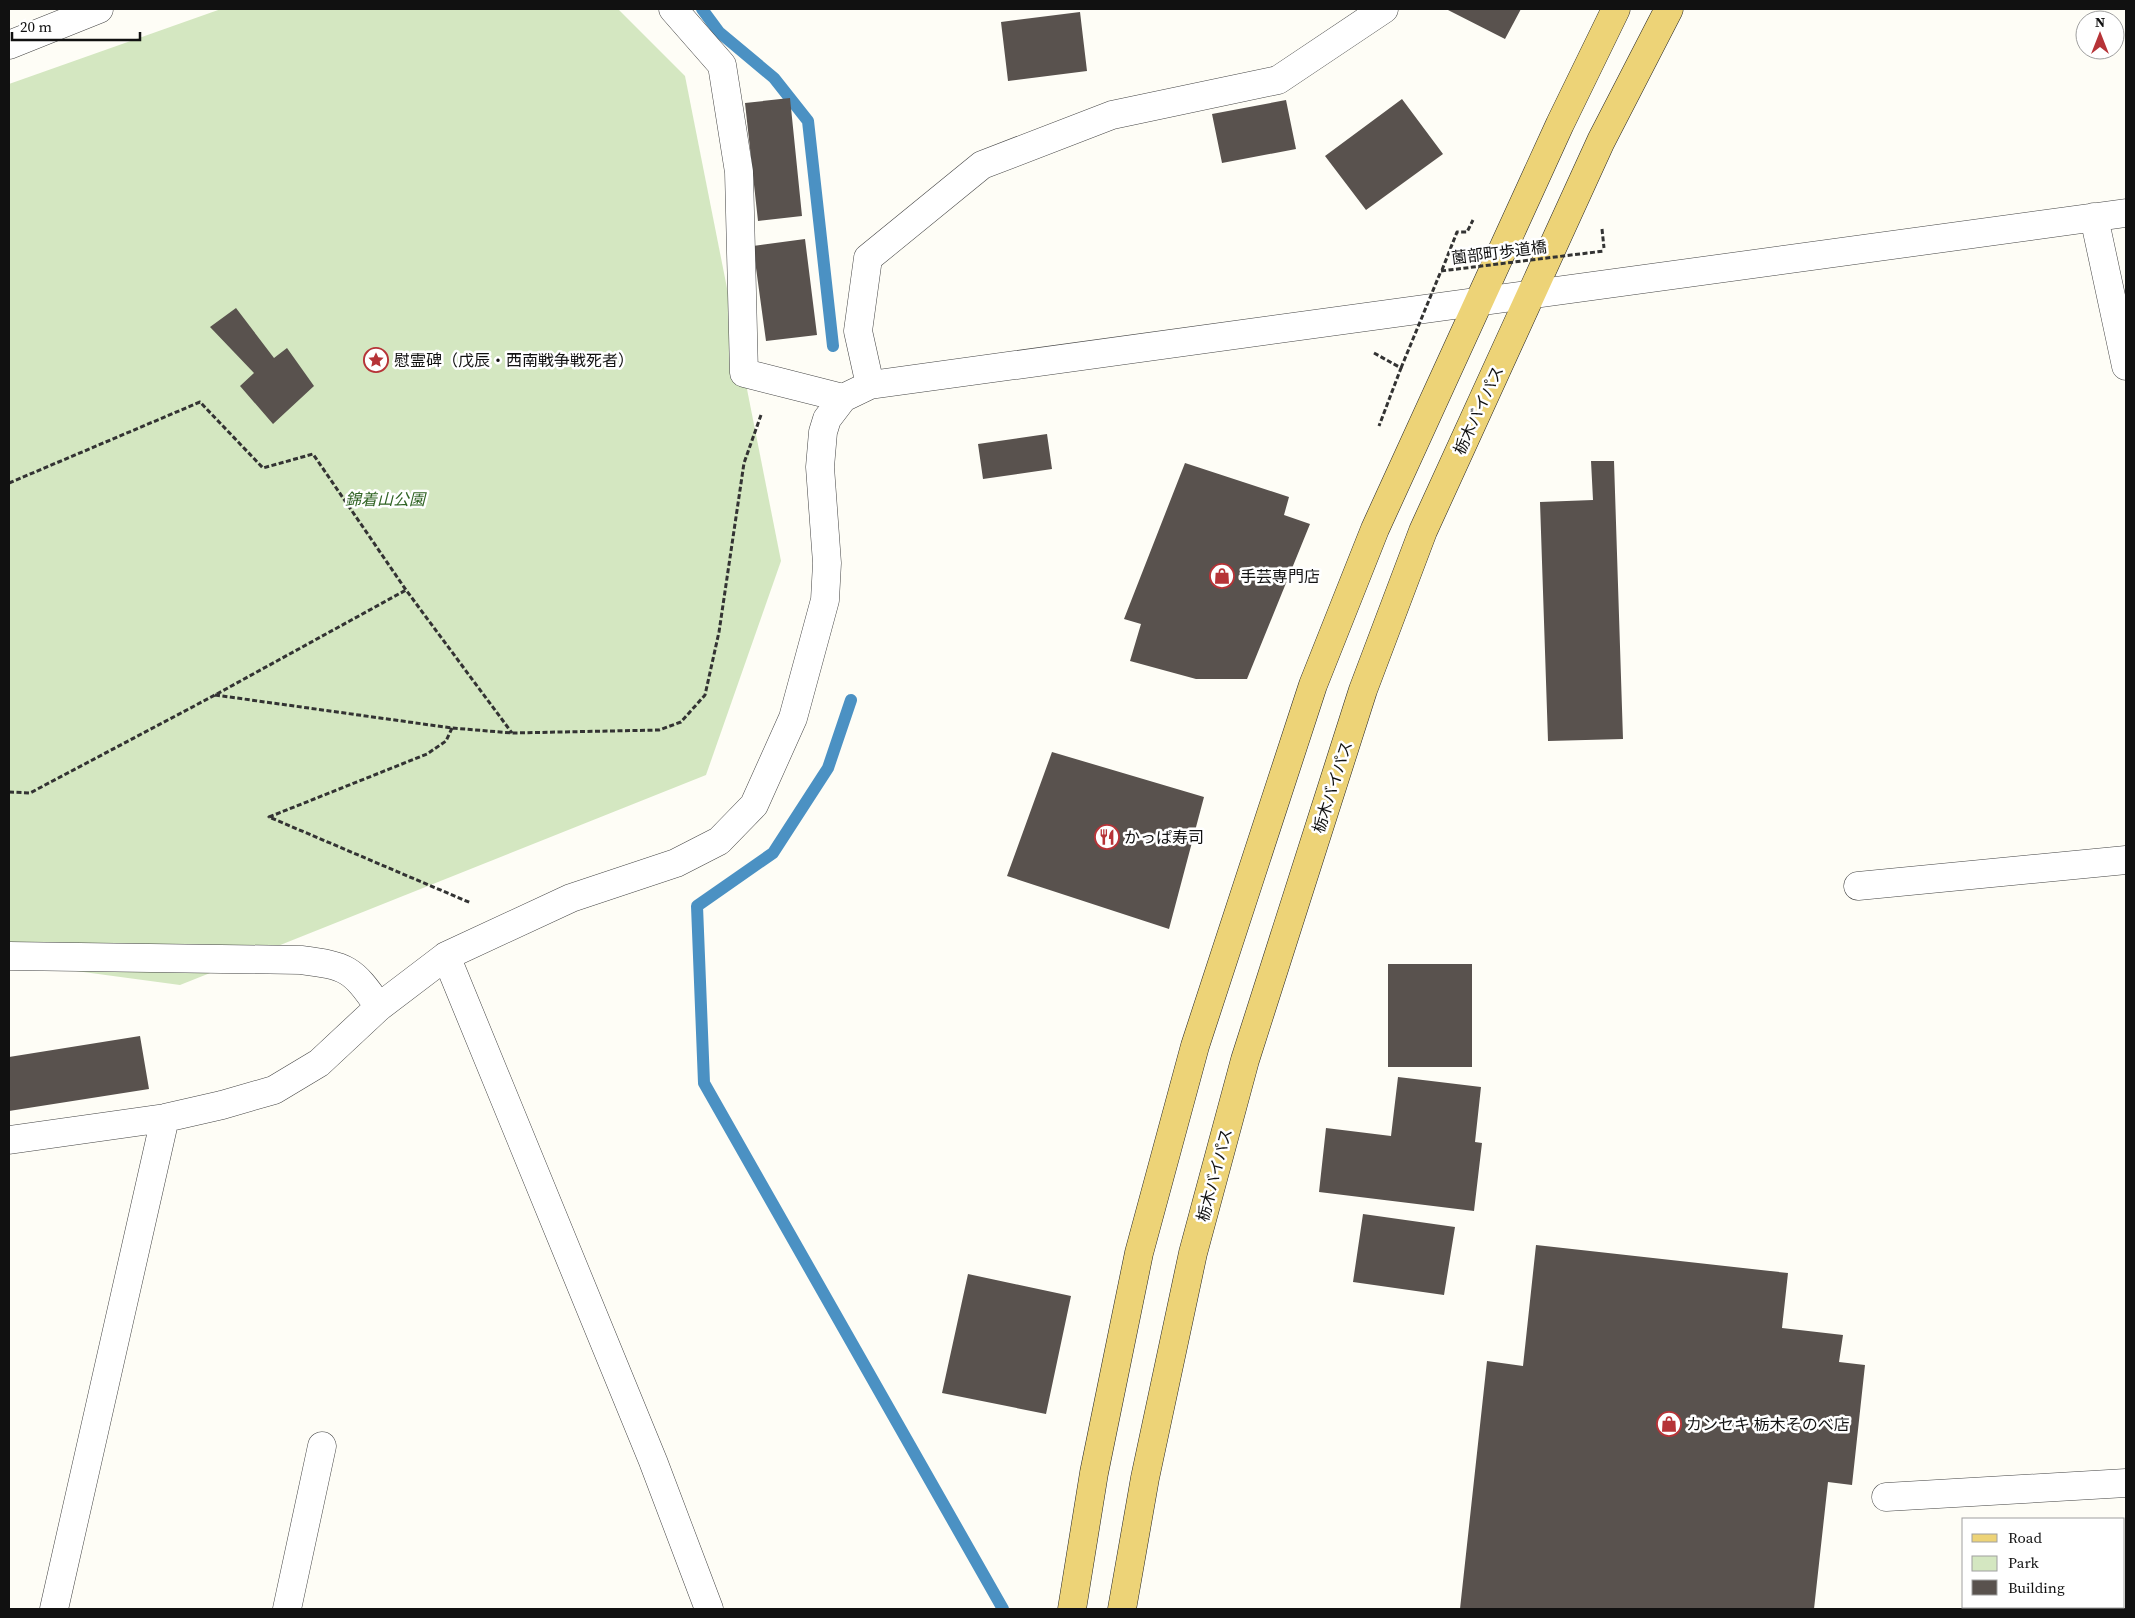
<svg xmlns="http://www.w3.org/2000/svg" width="2135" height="1618" font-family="'Source Serif 4','Noto Sans JP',serif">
	<rect width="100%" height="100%" fill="#fefdf6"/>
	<path fill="#d4e7c1" d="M221,9h397l67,67 96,485 -75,214 -526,210 -171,-23v-878z"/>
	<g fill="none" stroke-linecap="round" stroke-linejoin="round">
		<path stroke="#4b91c3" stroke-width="12" d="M702,9l17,23 55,46 34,43 25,225
			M851,700l-23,68 -55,85 -76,53 7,177 299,526"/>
	</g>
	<path fill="#59524e" d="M1446,9h75l-16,30z
		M1080,12l7,59 -79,10 -7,-59z
		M790,98l12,118 -44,5 -13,-118z
		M1402,99l41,55 -77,56 -41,-54z
		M1286,100l10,49 -74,14 -10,-49z
		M805,239l12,96 -51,6 -13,-95z
		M236,308l38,50 13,-10 27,38 -41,38 -33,-38 14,-13 -44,-46z
		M1047,434l5,35 -69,10 -5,-35z
		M1591,461h23l9,278 -75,2 -8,-239 53,-2z
		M1185,463l104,34 -5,18 26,9 -63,155h-51l-66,-18 11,-37 -17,-5z
		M1052,752l152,45 -35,132 -162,-53z
		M1388,964h84v103h-84z
		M140,1036l9,53 -140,22v-54z
		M1398,1077l83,10 -6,55 7,1 -8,68 -155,-19 7,-64 65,8z
		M1363,1214l92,13 -11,68 -91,-13z
		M1536,1245l252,28 -6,55 61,7 -4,27 26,3 -13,120 -24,-3 -14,127h-354l27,-248 36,5z
		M968,1274l103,22 -25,118 -104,-21z"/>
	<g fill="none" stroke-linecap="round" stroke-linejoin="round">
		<defs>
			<path id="minor" d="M673,9l49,56 17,107 5,201 99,25
				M9,45l90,-36
				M2094,217l32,149
				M870,385l-12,-54 10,-73 114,-93 130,-50 166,-35 106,-71
				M1858,886l268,-26
				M9,956l292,4c46,6 51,8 78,47
				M446,956l207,505 56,148
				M9,1140l156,-22 57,-13 52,-15 45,-27 60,-56 67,-51 125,-58 105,-35 43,-22 35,-36 39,-87 32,-118 2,-37 -7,-96 3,-35 4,-13 16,-21 27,-13 1256,-172
				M1886,1497l240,-14
				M54,1609l111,-491
				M287,1609l35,-163"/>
			<path id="major" d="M1072,1609l22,-136 45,-220 56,-207 118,-361 62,-156 185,-405 56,-115
				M1122,1609l23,-131 48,-225 52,-193 118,-370 60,-159 178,-390 68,-132"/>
		</defs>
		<use href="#minor" stroke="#444" stroke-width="29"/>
		<use href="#major" stroke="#222" stroke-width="29"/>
		<path stroke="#333" stroke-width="3" stroke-dasharray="5 2.5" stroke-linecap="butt" d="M1602,229l2,19
			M1442,270l15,-38h10l6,-12
			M1374,353l27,15 -22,58
			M9,483l191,-81 63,66 50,-14 93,136 106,143
			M215,695l237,33 60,5 147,-3 22,-8 24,-27 14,-63 25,-169 17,-48
			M452,728l-6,13 -19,13 -158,63 202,86
			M9,792l21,1 185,-98 191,-105"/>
		<use href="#minor" stroke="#fff" stroke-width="28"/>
		<use href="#major" stroke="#edd377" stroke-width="28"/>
		<path stroke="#333" stroke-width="3" stroke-dasharray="5 2.5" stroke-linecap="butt" d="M1401,368l40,-97 163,-20"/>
	</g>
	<defs>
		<symbol id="sight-ring" viewBox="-11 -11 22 22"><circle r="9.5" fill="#fff" stroke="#b63337" stroke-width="1.5"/><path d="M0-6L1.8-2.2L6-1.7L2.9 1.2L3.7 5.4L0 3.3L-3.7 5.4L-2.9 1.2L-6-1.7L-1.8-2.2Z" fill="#b63337"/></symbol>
		<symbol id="shop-ring" viewBox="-11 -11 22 22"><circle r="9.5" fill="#fff" stroke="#b63337" stroke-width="1.5"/><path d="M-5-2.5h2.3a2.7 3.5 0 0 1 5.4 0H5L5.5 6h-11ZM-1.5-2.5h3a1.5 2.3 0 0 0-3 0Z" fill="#b63337"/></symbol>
		<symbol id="restaurant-ring" viewBox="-11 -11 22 22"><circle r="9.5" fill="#fff" stroke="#b63337" stroke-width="1.5"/><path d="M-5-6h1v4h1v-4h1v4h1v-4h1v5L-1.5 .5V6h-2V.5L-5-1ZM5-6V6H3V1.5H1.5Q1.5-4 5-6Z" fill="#b63337"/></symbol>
	</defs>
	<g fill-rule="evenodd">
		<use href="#sight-ring" x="362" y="346" width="28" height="28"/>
		<use href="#shop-ring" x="1208" y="562" width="28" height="28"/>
		<use href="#restaurant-ring" x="1093" y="823" width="28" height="28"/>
		<use href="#shop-ring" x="1655" y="1410" width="28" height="28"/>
	</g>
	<g text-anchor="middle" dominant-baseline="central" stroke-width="5" stroke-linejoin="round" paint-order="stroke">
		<g font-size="16" fill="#111" stroke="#fff">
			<text transform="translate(1499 252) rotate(-7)">薗部町歩道橋</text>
			<text transform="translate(1478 410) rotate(-65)">栃木バイパス</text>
			<text transform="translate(1332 787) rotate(-72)">栃木バイパス</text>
			<text transform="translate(1214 1175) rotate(-75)">栃木バイパス</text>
		</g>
		<g font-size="16" fill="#111" stroke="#fff" text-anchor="start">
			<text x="394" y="360">慰霊碑（戊辰・西南戦争戦死者）</text>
			<text x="1240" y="576">手芸専門店</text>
			<text x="1124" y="837">かっぱ寿司</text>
			<text x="1686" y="1424">カンセキ 栃木そのべ店</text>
		</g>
		<g font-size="16" font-style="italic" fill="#316425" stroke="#fff">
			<text x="385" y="499">錦着山公園</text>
		</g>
	</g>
	<rect width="2135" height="1618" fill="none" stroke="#111111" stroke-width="20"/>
	<rect x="1962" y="1518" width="162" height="90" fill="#ffffff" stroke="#a0a0a0"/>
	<rect x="1972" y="1534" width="25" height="8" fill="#edd377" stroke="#a0a0a0"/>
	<text x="2008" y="1543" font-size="15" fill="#111111">Road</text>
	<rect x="1972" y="1556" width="25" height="15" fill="#d4e7c1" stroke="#a0a0a0"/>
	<text x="2008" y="1568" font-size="15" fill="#111111">Park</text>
	<rect x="1972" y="1580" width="25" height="15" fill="#59524e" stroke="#a0a0a0"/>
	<text x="2008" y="1593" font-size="15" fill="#111111">Building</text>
	<g transform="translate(2100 35)"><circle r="24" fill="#ffffff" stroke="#a0a0a0"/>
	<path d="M0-4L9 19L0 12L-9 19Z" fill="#b63337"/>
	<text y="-8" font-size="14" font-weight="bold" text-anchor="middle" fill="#111111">N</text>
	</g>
	<path d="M12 32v8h128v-8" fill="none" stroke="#111111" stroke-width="2.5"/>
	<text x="20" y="32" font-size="15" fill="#111111" stroke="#ffffff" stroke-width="4" paint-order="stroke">20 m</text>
</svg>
